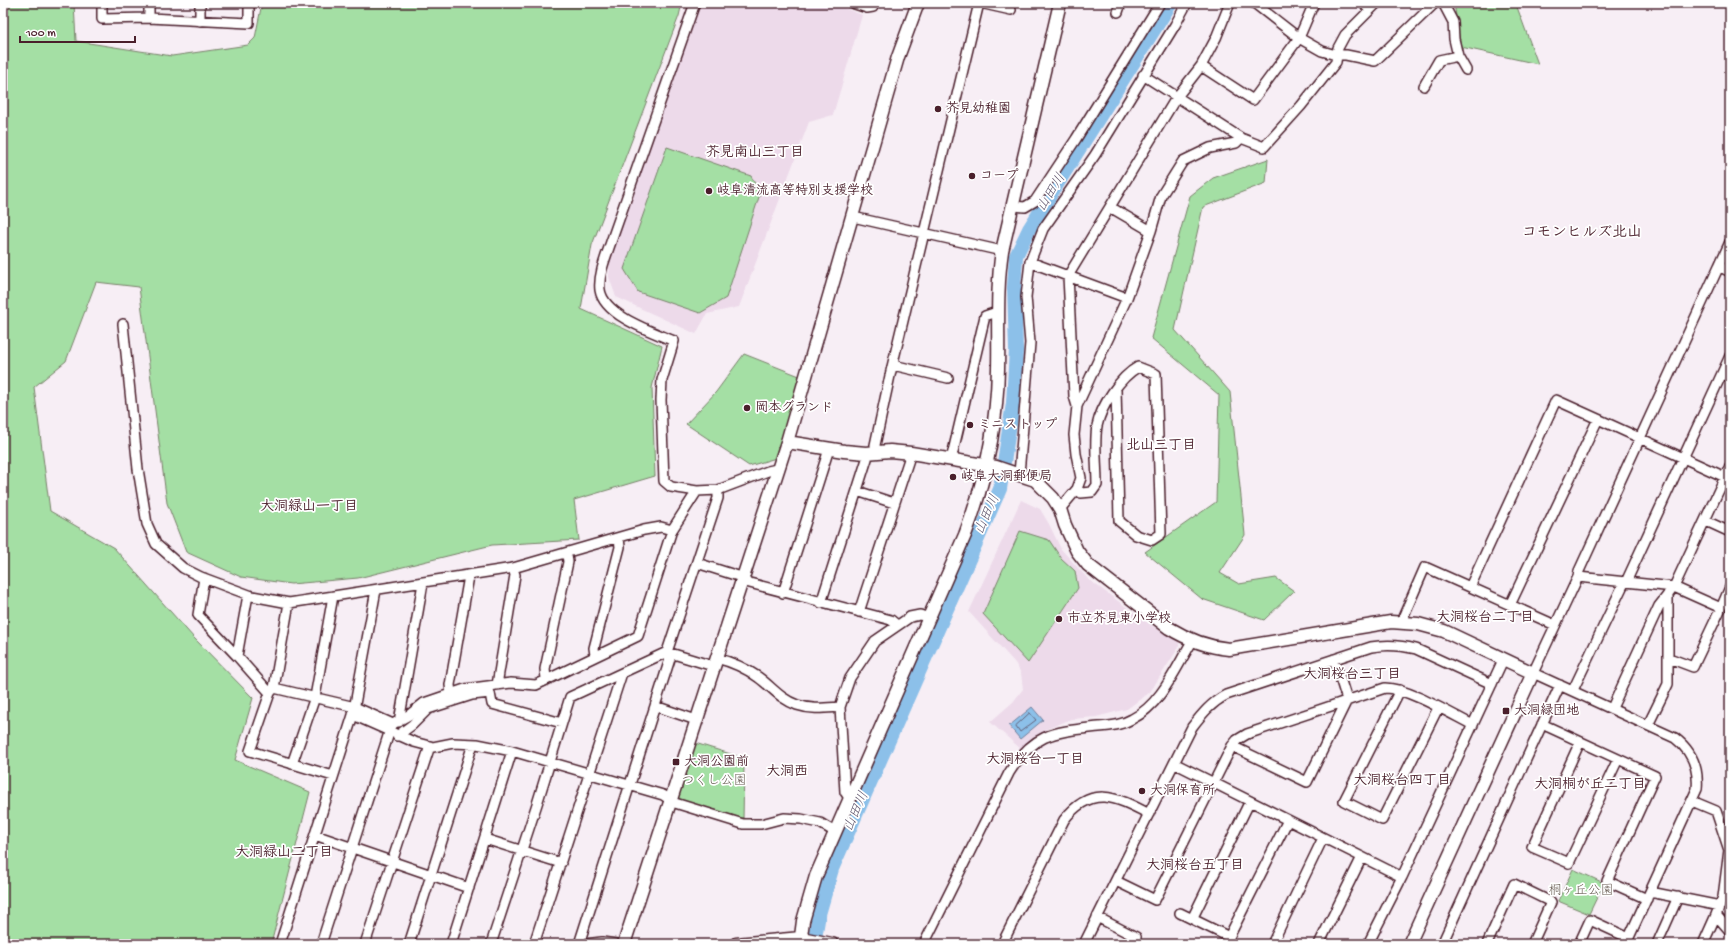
<svg xmlns="http://www.w3.org/2000/svg" width="1733" height="947" font-family="'Gochi Hand','Klee One',sans-serif">
	<rect width="100%" height="100%" fill="#f7eef5"/>
	<filter id="ink" filterUnits="userSpaceOnUse"><feTurbulence type="fractalNoise" baseFrequency=".025" numOctaves="2"/><feDisplacementMap in="SourceGraphic" scale="8" xChannelSelector="R" yChannelSelector="G"/><feConvolveMatrix kernelMatrix="1 2 1 2 8 2 1 2 1" color-interpolation-filters="sRGB"/></filter>
	<g filter="url(#ink)">
		<path fill="#eddaea" d="M700,3h132l30,12 -29,100 -24,7 -70,185 -32,7 -11,20 -80,-37 -7,-20 1,-16z
			M1021,500l19,9 9,15 12,25 27,30 64,47 27,15v6l-29,45 -23,17 -31,8 -25,2 -26,11 -24,19 -31,-27 23,-20 10,-13 -2,-16 -6,-10 -46,-51z"/>
		<path fill="#a4dfa4" stroke="#777f68" d="M3,3h71l2,38 96,15 76,-11 7,-7 7,-35h420l-3,13 -87,229 -11,64 81,37 -10,42 3,88 -81,24 5,40 -87,5 -134,33 -67,6 -50,-7 -55,-25 -19,-49 -28,-216 -43,-5 -30,79 -32,26 16,124 64,37 80,90 59,60 -18,62 75,32 -39,152h-268z
			M1454,3h67l-4,4 21,57 -77,-17z
			M667,147l84,29 9,18 -34,104 -26,15 -62,-21 -14,-23z
			M1268,159l-2,24 -63,24 -28,123 55,62 15,143 -25,38 19,11 37,-6 18,13 -30,29 -62,-21 -57,-47 71,-50 3,-107 -68,-57 39,-142 23,-18z
			M744,354l58,23 -26,81 -27,8 -63,-42 30,-32z
			M1020,531l29,9 12,18 14,13 3,17 -50,75 -45,-49z
			M695,743l42,13 7,9 -1,55 -67,-19z
			M1573,869l31,14 -15,31 -31,-13z"/>
		<path fill="#8cc0e9" stroke="#72809d" d="M1032,707l11,13 -23,19 -11,-13z"/>
		<g fill="none" stroke-linecap="round" stroke-linejoin="round">
			<path stroke="#645f77" stroke-width="1" d="M1030,713l6,7 -16,12 -4,-6z"/>
			<path stroke="#8cc0e9" stroke-width="14" d="M814,944l5,-30 13,-45 168,-380 13,-86 3,-53 -2,-62 2,-32 13,-27 142,-226"/>
			<defs>
				<path id="street" d="M102,3v16l47,-1 100,5v-20
					M695,3l-83,236c-5,15 -14,35 -12,51 4,26 53,42 74,51l-12,39 -1,20 3,81 7,6 26,4 21,-1 50,-19 9,-2
					M852,3l15,5 6,-1 2,-4
					M980,3l31,7
					M1254,3l45,35 23,13 14,4h10l29,6 60,-58
					M1363,3l7,7
					M1443,3l10,19 1,17 4,17 8,14
					M1118,12l3,-9
					M149,18v-15
					M200,21v-18
					M1201,66l52,34 46,-62 15,-35
					M1143,75l98,63 23,9 37,-41 35,-44 2,-14 7,-13 32,-32
					M1424,86l15,-26 19,-4
					M1012,206l13,1 10,-6 41,-62 84,-136
					M1110,207l41,24
					M853,217l149,34
					M1730,242l-11,24 11,6
					M1030,262l97,36
					M123,324l15,145 9,55 9,20 27,24 18,9 51,19 37,7 224,-35 131,-38 17,-3 11,3
					M893,365l55,13
					M1077,406l-3,-10 -6,-120 108,-178 25,-32 15,-28 14,-35
					M1598,419l127,58 -51,110 -15,19 -47,102
					M876,450l-1,-5 16,-74 88,-368
					M951,460l34,-144 12,-4
					M1019,474l11,-131 -4,-46 4,-35 13,-33 52,-74 80,-130 12,-22
					M1725,477l5,-11
					M1077,489l4,4 11,-1 5,-7c0,-18 -3,-42 0,-59 4,-20 23,-49 41,-59l18,7 5,160 -9,6 -16,-5 -17,-14 -3,-133
					M857,491l37,12
					M1060,509l17,-20 4,-11 -5,-24 -2,-19 3,-29 50,-108 24,-67 10,-35 22,-35 27,-13 26,-5 5,-5
					M1706,521l24,11
					M697,563l41,13 4,5 149,39 6,5
					M1578,577l1,-6 140,-305
					M204,578l-6,37 39,41
					M1626,582l104,-226
					M783,593l46,-144
					M248,595l-11,61 33,37
					M289,603l-15,85 -4,5 -20,58 83,25
					M821,603l46,-144 -1,-6
					M1510,605l88,-186 -42,-19 -86,187 85,38
					M859,612l52,-159
					M1401,622l24,-55 45,20
					M595,655l-1,-7 26,-101 -1,-9
					M716,658c16,4 28,9 42,19 14,10 22,22 39,28 15,5 28,3 43,2
					M1669,658l24,9 28,-59
					M546,679l-1,-10 23,-107 -1,-8
					M497,685l18,-110 -2,-7
					M274,688l81,19 38,17 16,-9 15,-12 41,-14 46,-6 25,2 102,-49 34,-106 25,-39
					M1400,690l-56,111 38,19 56,-112
					M1573,690l52,-109
					M451,693l-1,-8 19,-109
					M655,706l41,14
					M353,715l61,27 19,5 20,-4 24,1 35,7 151,44 12,8 68,21h18l23,-6 17,1 19,4 15,9
					M399,722l24,-139
					M1542,724l113,52 -48,105 40,18
					M1648,725l20,-41v-90
					M397,736l15,-11 16,-16 44,-14 18,-2 2,11 70,19
					M1580,742l-48,105 37,16 49,-104
					M1232,746l75,36 40,-82 -13,-41
					M1174,763l228,114
					M292,764l23,-67 18,-101
					M850,799l-5,-7 -5,-85 10,-29 25,-37 35,-24 10,-2 9,3
					M1692,801l24,10 13,39 -6,47 -7,18 14,16
					M315,835l154,53
					M485,839l76,24
					M1116,881l39,19 77,-154 5,-6 10,-6 138,-46c23,0 66,26 88,37
					M1650,892l70,14
					M1180,913l49,24 59,-117
					M1097,917l39,20 -3,7
					M1192,919l58,-118
					M280,944l73,-229 23,-125
					M321,944l68,-211
					M365,944l65,-198
					M409,944l64,-200
					M451,944l61,-193
					M491,944l46,-140 33,-107 97,-45 46,14
					M534,944l88,-271
					M579,944l91,-285 -3,-7 51,-154v-8
					M585,944l17,-2 14,2
					M924,944l85,-171c25,-41 46,-41 90,-46 12,-1 23,-2 33,-8 30,-15 44,-52 61,-79
					M1002,944l62,-124c27,-35 51,-24 85,-6
					M1084,944l108,-217c10,-13 19,-24 34,-32l145,-48c16,-3 29,-2 45,2l76,35
					M1272,944l51,-106
					M1319,944l43,-87
					M1368,944l34,-67 101,-217
					M1442,944l118,-259
					M1487,944l27,-60 37,18 -19,42
					M1579,944l11,-24 39,18
					M1626,944l71,-155c2,-21 -5,-38 -22,-51l-142,-65 45,-96 96,10 47,21 9,-21
					M1657,944l21,-47
					M1703,944l13,-29"/>
				<path id="secondary" d="M787,442l57,9 22,2 24,-2 21,2 85,14 39,13 18,18 7,11 5,16 12,26 11,14 81,63c18,11 38,19 60,21l162,-27 27,2 26,7 89,42 -124,271
					M624,944l163,-502 111,-385 20,-54
					M736,944l65,-6 31,6
					M800,944l3,-23 13,-45 149,-341c20,-53 32,-109 33,-166 1,-39 -2,-78 4,-118l58,-248"/>
			</defs>
			<use href="#street" stroke="#4a1f2b" stroke-width="12"/>
			<use href="#secondary" stroke="#4a1f2b" stroke-width="15"/>
			<use href="#street" stroke="#fff" stroke-width="9"/>
			<use href="#secondary" stroke="#fff" stroke-width="12"/>
		</g>
	</g>
	<g fill="#4a1f2b" stroke="#fff" stroke-width="1.5">
		<circle cx="938" cy="109" r="4"/>
		<circle cx="972" cy="176" r="4"/>
		<circle cx="709" cy="191" r="4"/>
		<circle cx="747" cy="408" r="4"/>
		<circle cx="970" cy="425" r="4"/>
		<circle cx="953" cy="477" r="4"/>
		<circle cx="1059" cy="619" r="4"/>
		<rect x="1502" y="707" width="8" height="8" rx="2"/>
		<rect x="672" y="758" width="8" height="8" rx="2"/>
		<circle cx="1142" cy="791" r="4"/>
	</g>
	<g text-anchor="middle" dominant-baseline="central" stroke-width="3.5" stroke-linejoin="round" paint-order="stroke">
		<g font-size="13" font-weight="bold" fill="#4a1f2b" stroke="#fff" text-anchor="start">
			<text x="946" y="109">芥見幼稚園</text>
			<text x="980" y="176">コープ</text>
			<text x="717" y="191">岐阜清流高等特別支援学校</text>
			<text x="755" y="408">岡本グランド</text>
			<text x="978" y="425">ミニストップ</text>
			<text x="961" y="477">岐阜大洞郵便局</text>
			<text x="1067" y="619">市立芥見東小学校</text>
			<text x="1514" y="711">大洞緑団地</text>
			<text x="684" y="762">大洞公園前</text>
			<text x="1150" y="791">大洞保育所</text>
		</g>
		<g font-size="13" fill="#65594f" stroke="#fff">
			<text x="714" y="781">つくし公園</text>
			<text x="1581" y="891">桐ヶ丘公園</text>
		</g>
		<g font-size="14" font-weight="bold" fill="#4a1f2b" stroke="#fff">
			<text x="755" y="153">芥見南山三丁目</text>
			<text x="1161" y="446">北山三丁目</text>
			<text x="309" y="507">大洞緑山一丁目</text>
			<text x="1485" y="618">大洞桜台二丁目</text>
			<text x="1352" y="675">大洞桜台三丁目</text>
			<text x="1035" y="760">大洞桜台一丁目</text>
			<text x="787" y="772">大洞西</text>
			<text x="1402" y="781">大洞桜台四丁目</text>
			<text x="1590" y="785">大洞桐が丘二丁目</text>
			<text x="284" y="853">大洞緑山二丁目</text>
			<text x="1195" y="866">大洞桜台五丁目</text>
		</g>
		<g font-size="14" font-style="italic" fill="#61576e" stroke="#fff">
			<text transform="translate(1052 193) rotate(-58)">山田川</text>
			<text transform="translate(988 515) rotate(-66)">山田川</text>
			<text transform="translate(857 812) rotate(-66)">山田川</text>
		</g>
		<g font-size="15" font-weight="bold" fill="#4a1f2b" stroke="#fff">
			<text x="1582" y="233">コモンヒルズ北山</text>
		</g>
	</g>
	<rect width="1733" height="947" fill="none" stroke="#fff" stroke-width="16"/>
	<rect x="8" y="8" width="1717" height="931" fill="none" stroke="#4a1f2b" stroke-width="1.5" filter="url(#ink)"/>
	<path d="M20 36v6h115v-6" fill="none" stroke="#4a1f2b" stroke-width="2"/>
	<text x="26" y="36" font-size="12" fill="#4a1f2b" stroke="#ffffff" stroke-width="3" paint-order="stroke">100 m</text>
</svg>
